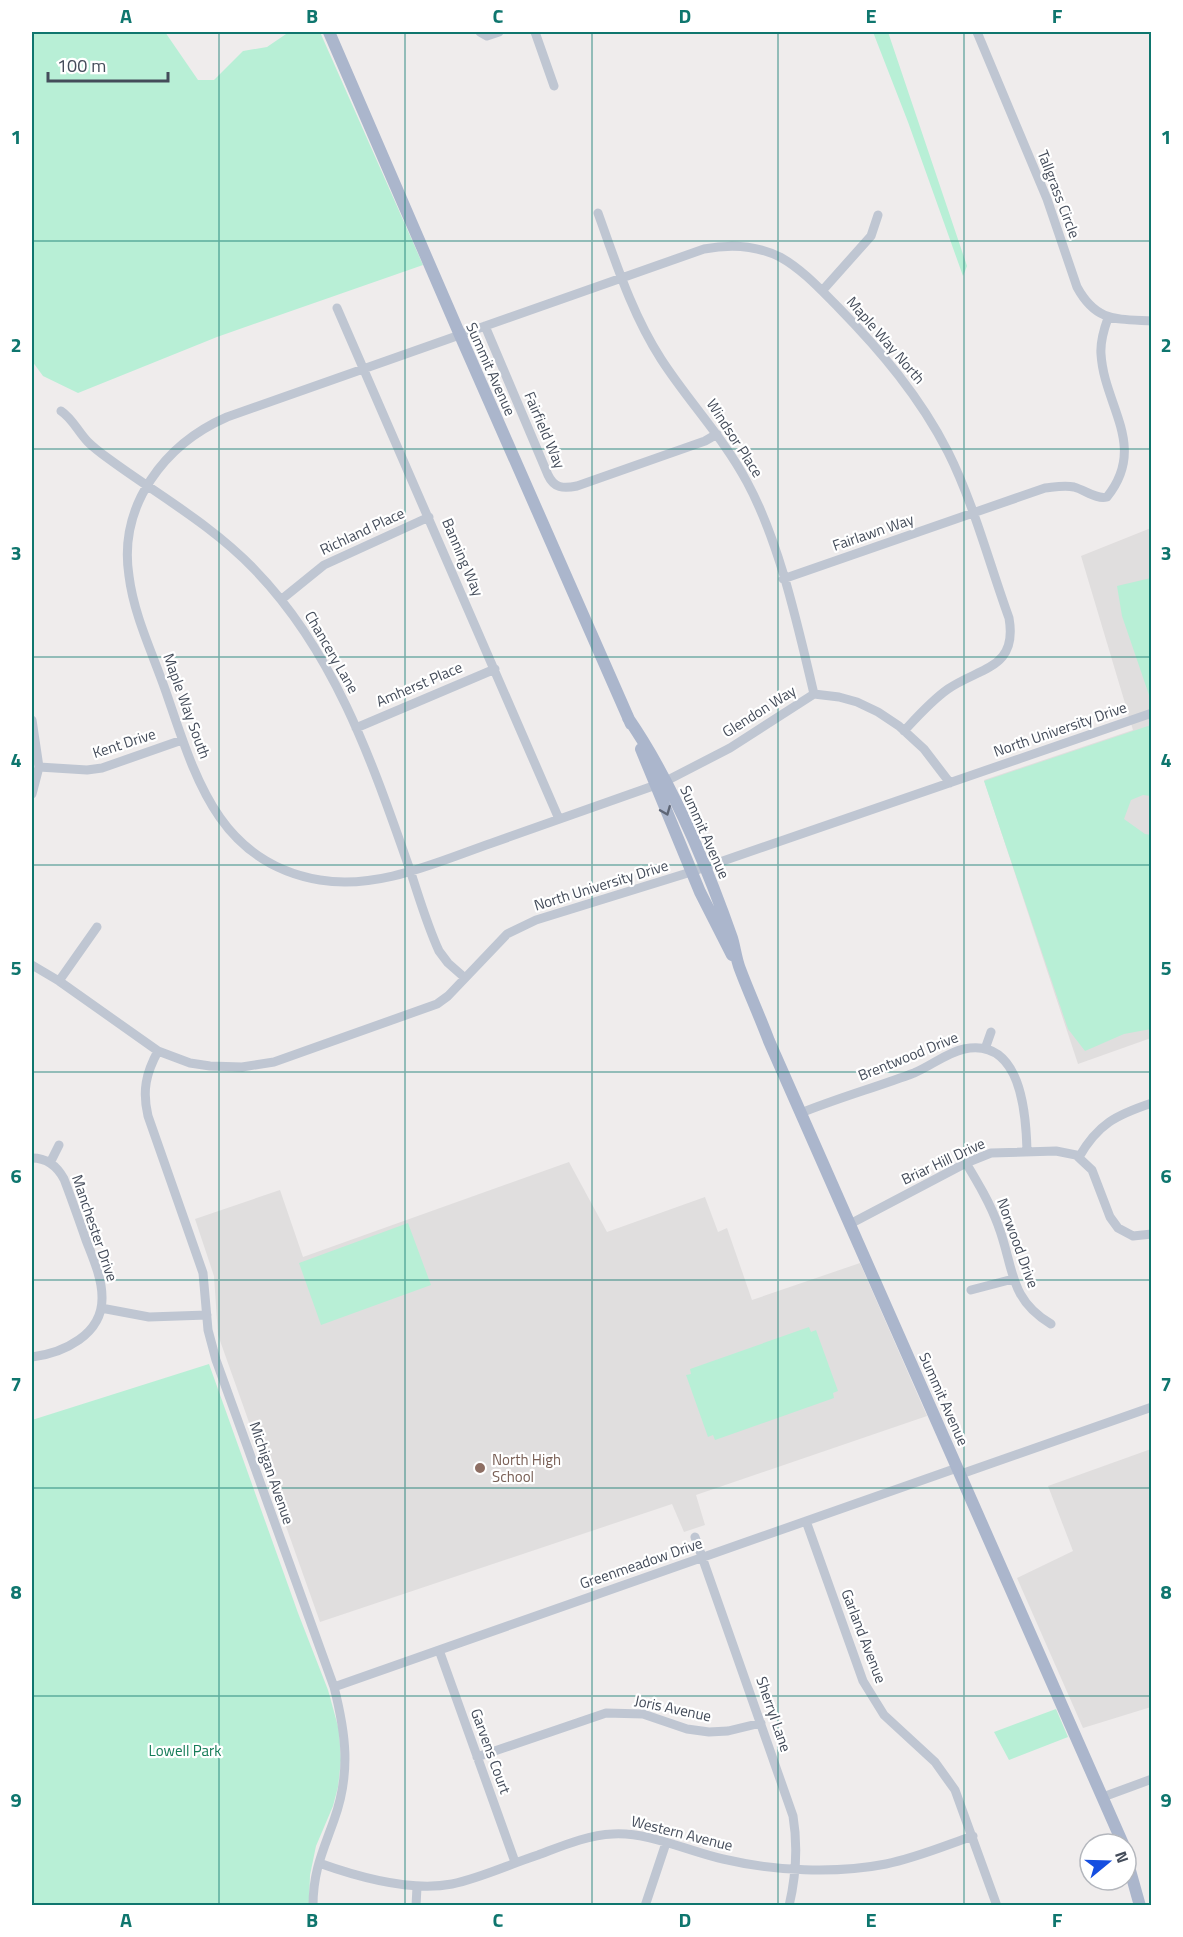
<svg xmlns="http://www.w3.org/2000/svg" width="1183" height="1937" font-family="'Titillium Web',sans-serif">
	<rect width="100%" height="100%" fill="#efecec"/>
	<path fill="#e0dede" d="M1151,528v510l-73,26 -94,-284 149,-50 -52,-174z
		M569,1162l38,70 98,-35 13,35 9,-4 25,72 108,-37 67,153 -231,79 9,30 -21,7 -12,-28 -352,118 -102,-287 -4,-59 -19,-57 85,-29 23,67z
		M1151,1449v258l-68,21 -66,-150 56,-27 -25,-65z"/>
	<path fill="#b8efd6" d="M32,32h133l33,48h16l29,-29 24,-4 22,-15h31l103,233 -206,72 -139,56 -35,-17 -11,-15z
		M873,32h15l79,234 -4,10 -55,-154z
		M1151,578l1,116 -3,1 -27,-79 -5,-30z
		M1151,725v71l-8,-1 -12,5 -7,19 21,15 6,1v194l-27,5 -39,17 -17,-22 -84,-248z
		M408,1223l23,62 -110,40 -22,-62z
		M809,1327l2,5 5,-2 22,61 -5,2 1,5 -119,42 -2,-5 -5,2 -22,-62 5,-1 -1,-5z
		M209,1364l89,249 30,77 11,40 2,30 -3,27 -5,19 -17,40 -6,29 -1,30h-277v-485z
		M1056,1709l12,28 -59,23 -15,-28z"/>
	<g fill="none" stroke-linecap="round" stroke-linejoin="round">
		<path stroke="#bfc6d2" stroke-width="9" d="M480,32l7,4 12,-4
			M535,32l19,54
			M977,32l70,167 30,88c19,35 39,32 75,34
			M598,213c18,50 34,101 63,146 27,42 62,78 86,123 33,61 51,145 67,212
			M822,291l49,-55 7,-21
			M337,308l222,511
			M485,326l63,149c6,13 15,14 29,11l128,-45 12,-7
			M61,411c12,8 17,21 27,31 6,6 14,12 21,17 49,36 103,66 145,110 81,83 118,193 156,301 9,27 17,55 29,81l9,12 17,15
			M783,579l262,-91c10,-1 19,-3 29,-1 11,3 23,13 33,10 41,-51 -3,-91 -6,-143 -1,-13 3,-25 7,-36
			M282,599l42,-34 105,-48
			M32,720l7,47 -7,27
			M356,728l139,-59
			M39,767l48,3 15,-2 80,-28
			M666,781l64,-33 84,-54 25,3 18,5 21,10 21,14 25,23 26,34
			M656,785c-55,19 -110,39 -164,58 -55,19 -114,47 -172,37 -102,-17 -125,-104 -154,-188 -13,-38 -32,-76 -37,-116 -11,-71 36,-132 98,-159l477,-168c26,-5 52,-4 76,8 22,12 41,33 58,50 43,44 82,90 110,145 26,52 41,111 61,166 9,51 -29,49 -61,71 -17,12 -30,27 -44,42
			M32,965l27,16 99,70 32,12 20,3 32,1 32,-5 163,-58 11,-8 59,-62 29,-14 155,-48 461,-159
			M59,981l38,-54
			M985,1049l6,-17
			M158,1051c-12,22 -16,40 -10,65l55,157 5,57 8,30 118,327c12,47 17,86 0,133 -11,31 -21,51 -21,86
			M801,1113c37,-15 76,-26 113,-40 17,-7 32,-20 50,-24 57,-12 62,64 63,101
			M1079,1157c19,-33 37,-42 73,-54
			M32,1158c15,0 25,8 32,21 8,21 15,41 22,61 7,18 16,38 16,57 1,38 -39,56 -70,60
			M50,1163l9,-18
			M966,1163c12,20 24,40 32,62 16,41 10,74 53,99
			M850,1224l116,-61 25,-10 65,-2 20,4 16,15 18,47 8,11 15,8 19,-2
			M971,1290l42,-11
			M101,1308l48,9 58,-2
			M961,1474l191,-67
			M806,1521l57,160 21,34 51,47 20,28 42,116
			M695,1537l98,279c5,30 3,60 -4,90
			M439,1650l76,212
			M334,1687l623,-219
			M477,1757l129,-44 37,1 44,15 22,3 19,-1 33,-8
			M1103,1797l49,-18
			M319,1863c39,14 91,29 133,21 29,-6 58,-20 86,-29 24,-9 49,-20 75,-21 37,-2 74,17 110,25 51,12 112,15 163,5 30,-6 58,-18 87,-28
			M416,1906l1,-19
			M645,1906l21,-63"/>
		<path stroke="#abb6cc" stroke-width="12" d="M329,32l131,303 171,389
			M628,718c44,64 78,146 104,220 3,10 4,21 8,31 9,24 20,48 29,72l354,803
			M641,749l59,143 32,63
			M1126,1856l14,50"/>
	</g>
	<defs><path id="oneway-chevron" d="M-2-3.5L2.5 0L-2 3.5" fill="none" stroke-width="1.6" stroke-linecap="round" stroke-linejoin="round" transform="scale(1.5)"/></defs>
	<use stroke="#5e6676" href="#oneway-chevron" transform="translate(666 811) rotate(68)"/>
	<path fill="none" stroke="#0f766e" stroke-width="1.5" stroke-opacity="0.55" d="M219,32v1874M405,32v1874M592,32v1874M778,32v1874M964,32v1874M32,241h1120M32,449h1120M32,657h1120M32,865h1120M32,1072h1120M32,1280h1120M32,1488h1120M32,1696h1120"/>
	<circle fill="#8d6e63" stroke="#fff" stroke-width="2" cx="480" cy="1468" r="6"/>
	<g text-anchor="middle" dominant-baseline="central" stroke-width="4.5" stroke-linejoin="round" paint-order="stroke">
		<g font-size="15" fill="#444c5a" stroke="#fff">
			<text transform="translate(1059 194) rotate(69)">Tallgrass Circle</text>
			<text transform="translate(886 340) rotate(49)">Maple Way North</text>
			<text transform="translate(491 369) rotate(66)">Summit Avenue</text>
			<text transform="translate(545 430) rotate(67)">Fairfield Way</text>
			<text transform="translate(735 438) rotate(57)">Windsor Place</text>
			<text transform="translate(362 531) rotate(-25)">Richland Place</text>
			<text transform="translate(873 532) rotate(-19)">Fairlawn Way</text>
			<text transform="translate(463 557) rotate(67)">Banning Way</text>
			<text transform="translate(332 652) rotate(60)">Chancery Lane</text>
			<text transform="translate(419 684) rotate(-23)">Amherst Place</text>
			<text transform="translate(187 706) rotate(70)">Maple Way South</text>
			<text transform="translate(759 711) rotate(-32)">Glendon Way</text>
			<text transform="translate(1060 729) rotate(-19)">North University Drive</text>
			<text transform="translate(124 743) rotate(-18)">Kent Drive</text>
			<text transform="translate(705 832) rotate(66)">Summit Avenue</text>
			<text transform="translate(601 885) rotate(-17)">North University Drive</text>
			<text transform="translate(908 1056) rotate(-22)">Brentwood Drive</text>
			<text transform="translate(943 1161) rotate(-25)">Briar Hill Drive</text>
			<text transform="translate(95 1228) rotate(71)">Manchester Drive</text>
			<text transform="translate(1018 1243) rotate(70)">Norwood Drive</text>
			<text transform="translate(944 1399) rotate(66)">Summit Avenue</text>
			<text transform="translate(272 1473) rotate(71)">Michigan Avenue</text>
			<text transform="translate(641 1563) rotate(-19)">Greenmeadow Drive</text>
			<text transform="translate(864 1636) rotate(69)">Garland Avenue</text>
			<text transform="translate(673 1708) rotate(12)">Joris Avenue</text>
			<text transform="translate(774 1714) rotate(71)">Sherryl Lane</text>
			<text transform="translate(491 1751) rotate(70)">Garvens Court</text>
			<text transform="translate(682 1833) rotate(14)">Western Avenue</text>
		</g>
		<g font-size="15" fill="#785e54" stroke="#fff" text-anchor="start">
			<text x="492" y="1459">North High<tspan x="492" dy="17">School</tspan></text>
		</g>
		<g font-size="15" fill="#157c58" stroke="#fff">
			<text x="185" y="1750">Lowell Park</text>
		</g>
	</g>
	<rect width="1183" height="1937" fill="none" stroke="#ffffff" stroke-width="66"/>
	<g transform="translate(1108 1862) rotate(71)"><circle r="28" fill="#ffffff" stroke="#b4b7bd" stroke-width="1.5"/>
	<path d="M0-4.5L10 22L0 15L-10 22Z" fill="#154ee0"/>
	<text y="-9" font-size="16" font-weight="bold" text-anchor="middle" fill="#444c5a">N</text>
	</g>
	<path d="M48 72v9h120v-9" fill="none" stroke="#444c5a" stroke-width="3"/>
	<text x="57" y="72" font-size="18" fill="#444c5a" stroke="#ffffff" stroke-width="4.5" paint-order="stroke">100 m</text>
	<rect x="33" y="33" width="1117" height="1871" fill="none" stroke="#0f766e" stroke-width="2"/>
	<g font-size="20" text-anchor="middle" font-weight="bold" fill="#0f766e">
		<text x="126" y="23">A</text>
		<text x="312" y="23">B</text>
		<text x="498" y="23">C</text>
		<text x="685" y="23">D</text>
		<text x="871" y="23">E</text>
		<text x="1057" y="23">F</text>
		<text x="16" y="144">1</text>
		<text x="1166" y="144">1</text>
		<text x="16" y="352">2</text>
		<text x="1166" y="352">2</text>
		<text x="16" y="560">3</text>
		<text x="1166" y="560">3</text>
		<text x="16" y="767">4</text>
		<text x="1166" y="767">4</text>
		<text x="16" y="975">5</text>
		<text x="1166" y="975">5</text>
		<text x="16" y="1183">6</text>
		<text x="1166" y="1183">6</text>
		<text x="16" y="1391">7</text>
		<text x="1166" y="1391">7</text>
		<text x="16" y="1599">8</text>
		<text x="1166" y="1599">8</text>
		<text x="16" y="1807">9</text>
		<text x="1166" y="1807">9</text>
		<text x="126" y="1927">A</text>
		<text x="312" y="1927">B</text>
		<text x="498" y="1927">C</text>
		<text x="685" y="1927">D</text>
		<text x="871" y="1927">E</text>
		<text x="1057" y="1927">F</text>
	</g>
</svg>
